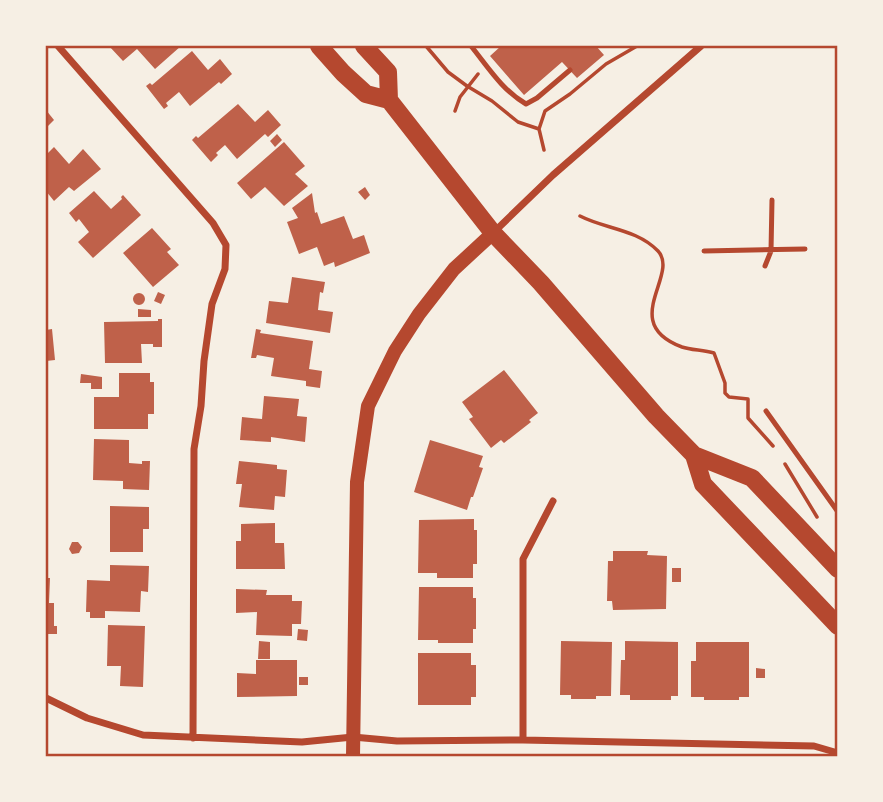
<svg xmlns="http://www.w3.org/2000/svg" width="883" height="802" font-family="'Public Sans',sans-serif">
	<rect width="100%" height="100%" fill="#f6efe4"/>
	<path fill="#bf614a" d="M109,46h72l-26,23 -18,-20 -14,12z
		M501,46h95l8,9 -27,23 -15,-16 -38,33 -34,-39z
		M192,51l16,19 12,-11 12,15 -11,10 -2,-2 -29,24 -11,-14 -13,11 2,3 -4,3 -18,-23 4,-3 2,2z
		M238,104l17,18 13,-12 13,15 -13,12 -3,-3 -28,25 -12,-14 -9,8 2,2 -7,7 -19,-22 4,-4 2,2z
		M46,110l8,10 -8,8z
		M277,134l5,6 -7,7 -5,-6z
		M284,142l21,24 -10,8 13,12 -24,20 -19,-19 -14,12 -14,-16z
		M54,147l15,17 14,-15 18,20 -27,22 -5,-4 -15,14 -8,-10v-36z
		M365,187l5,8 -5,5 -7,-8z
		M94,191l17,18 11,-10 -1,-2 2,-2 18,20 -48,43 -15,-16 11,-10 -10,-13 -3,3 -7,-9z
		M312,193l3,20 2,-1 4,12 23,-8 9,23 11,-4 6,18 -35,14 -1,-5 -10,4 -7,-19 -18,7 -12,-32 11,-4 -6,-10z
		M152,228l19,21 -4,3 12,13 -26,22 -30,-34z
		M292,277l33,5 -2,11 -3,-1 -2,18 15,2 -3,21 -64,-10 3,-22 19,2z
		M158,292l7,3 -4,9 -7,-3z
		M133 299a6 6 0 1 1 12 0a6 6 0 1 1-12 0Z
		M138,309l13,1v7h-13z
		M158,319h4v28h-9v-3h-12l1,19h-37l-1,-41 54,-1z
		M52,329l3,31 -9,1v-31z
		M256,329l5,1 -1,3 53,8 -4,28 13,2 -2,17 -14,-2v-5l-35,-5 3,-18 -17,-3 -1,3h-5z
		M504,370l34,43 -9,7 2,2 -27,21 -3,-3 -10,8 -22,-29 4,-2 -11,-15z
		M119,373h31v9h4v32h-6v15h-54v-32h25z
		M81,374l21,3v12h-11v-6h-11z
		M264,396l35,3 -2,17 10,1 -2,25 -34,-5v5l-31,-2 2,-23 20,2z
		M94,439l35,1v23l13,1v-3h8l-1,29 -26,-1v-8l-30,-1z
		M430,440l53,16 -4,11 4,1 -10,29h-2l-4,13 -53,-18z
		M239,461l38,4v4l10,1 -2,27 -10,-1 -1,14 -35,-3 3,-23h-6z
		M110,506l39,1v22h-6v23h-33z
		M474,519v11h3v34h-4v14h-36v-5h-19l1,-53z
		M275,523v20h9l1,26h-49v-28h5v-17z
		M72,542h6l4,5 -3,6 -7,1 -3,-5z
		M613,551h35l-1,4 20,1 -1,53 -53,1 -1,-9h-5l1,-40h5z
		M110,565l39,1 -1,26 -7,-1 -1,21 -35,-1v7h-15v-6h-4l1,-32 23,1z
		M672,568h9v14h-9z
		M46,578h4l-1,25h5v23h3v8h-11z
		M419,587h54v11h3v31h-3v14h-35v-3h-20z
		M236,589l31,1 -1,5h26v6h10l-1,23h-9v12l-36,-1 1,-23 -21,1z
		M108,625l37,1 -2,61 -23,-1 1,-20h-14z
		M298,629l10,1 -1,11 -10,-1z
		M259,641l11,1v17h-12z
		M561,641l51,1 -1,54h-15v3h-25v-4h-11z
		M625,641l53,1v54h-7v4h-41v-5h-10l1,-35h4z
		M696,642h53v55h-10v3h-35v-3h-13v-36h5z
		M418,653h53v12h5v32h-5v8h-53z
		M256,660h41v36l-60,1v-24l19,1z
		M756,668l9,1v9h-9z
		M299,677h9v8h-9z"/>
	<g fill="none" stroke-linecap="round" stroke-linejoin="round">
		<path stroke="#b5482f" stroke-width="3.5" d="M426,46l22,26 19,14 25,15 26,21 21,7
			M455,111l5,-14 18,-23
			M544,150l-5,-21 6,-18 25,-17 36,-30 31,-18
			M580,216c25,13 57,13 78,35 22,24 -40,72 24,96 9,3 21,3 32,6l11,30v10l4,4 19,2v19l25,28
			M785,464l32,53"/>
		<path stroke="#b5482f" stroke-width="5" d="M471,46c17,21 31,44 55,58l11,-6 33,-28
			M704,251l101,-2
			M765,266l6,-15 1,-51
			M766,411l72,101"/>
		<path stroke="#b5482f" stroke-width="7" d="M58,46l155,177 13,22 -1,24 -13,35 -8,57 -3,45 -7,43 -1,289
			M494,232l59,-57 148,-129
			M46,698l41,20 56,17 159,7 51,-5 44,4 126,-1 291,6 24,7
			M523,740v-181l30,-58"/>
		<path stroke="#b5482f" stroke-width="14" d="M353,756l4,-274 11,-76 27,-55 24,-37 35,-45 39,-36"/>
		<path stroke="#b5482f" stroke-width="18" d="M319,46l24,27 23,21 23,6
			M364,46l24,26 1,28 104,133 48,50 115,133 38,39 58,23 86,91
			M694,455l9,29 135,142"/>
	</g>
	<rect width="883" height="802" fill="none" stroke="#f6efe4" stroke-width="94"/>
	<rect x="47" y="47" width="789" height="708" fill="none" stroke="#b5482f" stroke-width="2.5"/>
</svg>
